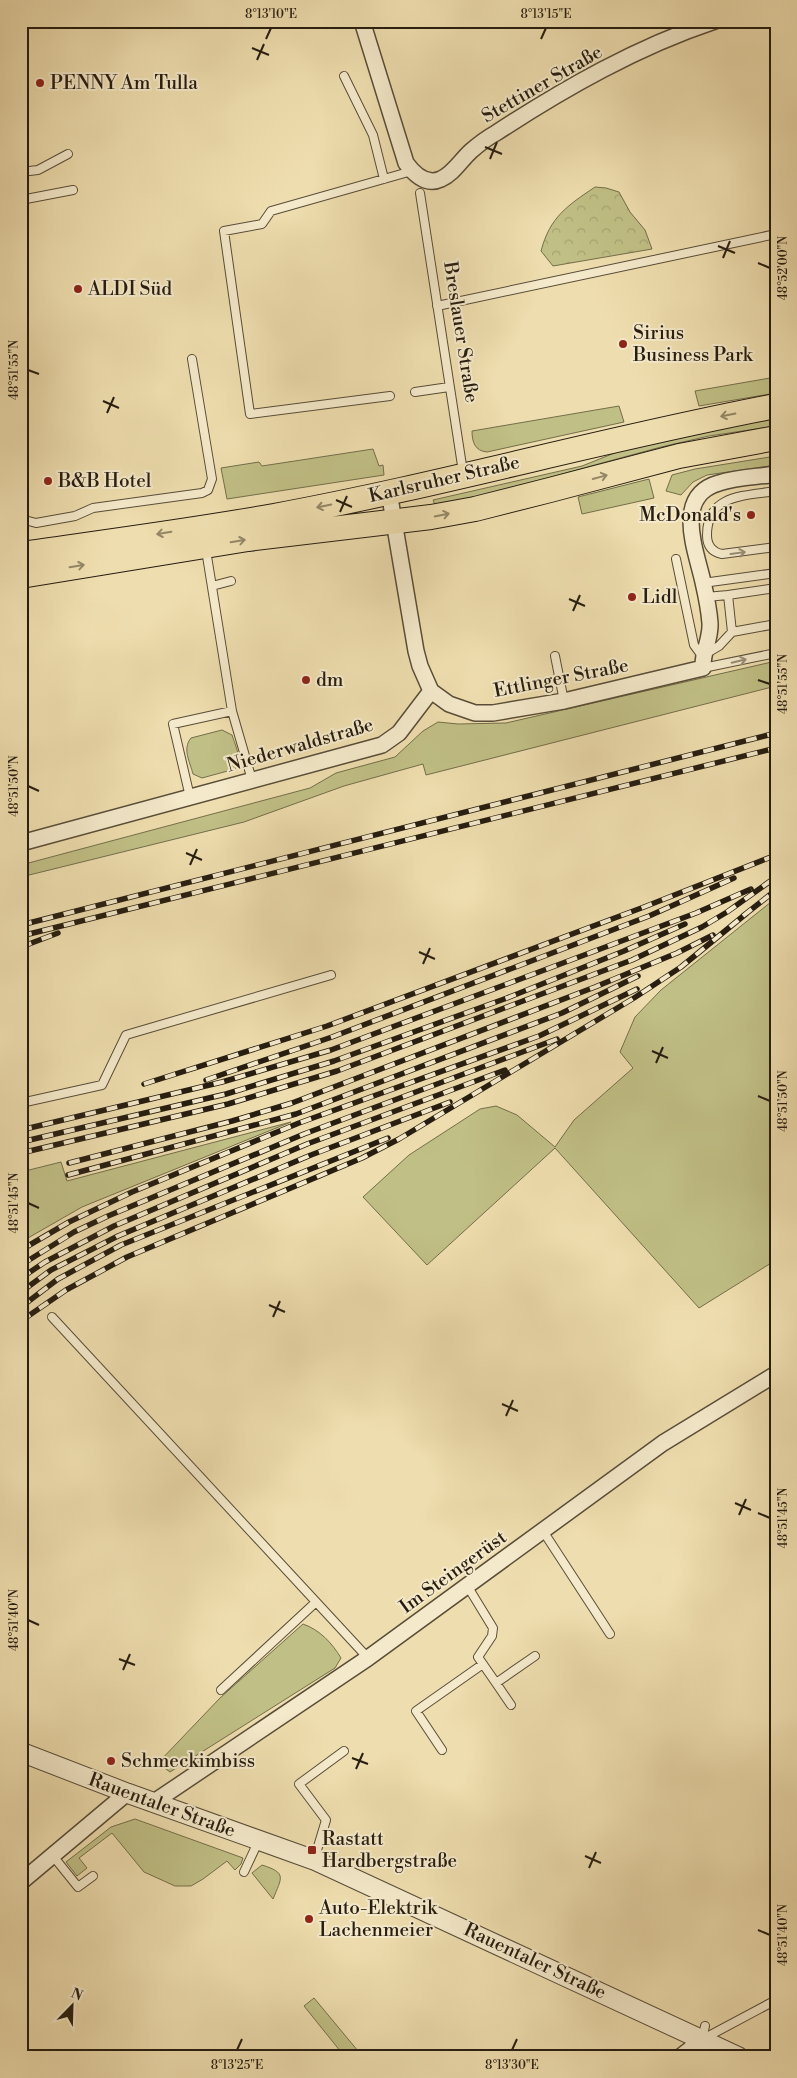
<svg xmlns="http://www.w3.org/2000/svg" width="797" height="2078" font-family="'Libre Bodoni',serif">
	<defs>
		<pattern id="forest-crowns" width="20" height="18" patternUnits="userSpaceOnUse" patternTransform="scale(1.25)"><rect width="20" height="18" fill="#c0bf85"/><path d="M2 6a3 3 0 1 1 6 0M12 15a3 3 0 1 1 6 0" fill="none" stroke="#a5a472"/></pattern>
	</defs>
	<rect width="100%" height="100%" fill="#eeddae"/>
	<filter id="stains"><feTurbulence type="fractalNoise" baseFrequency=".004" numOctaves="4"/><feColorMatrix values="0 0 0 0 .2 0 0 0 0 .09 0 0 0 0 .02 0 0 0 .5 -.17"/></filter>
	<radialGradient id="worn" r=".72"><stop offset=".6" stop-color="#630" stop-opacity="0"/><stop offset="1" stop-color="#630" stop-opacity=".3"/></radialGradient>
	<path fill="#c0bf85" stroke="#746e4a" d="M776,377v16l-77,13 -4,-15z
		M619,406l5,16 -137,30c-12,-1 -15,-10 -15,-21z
		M776,415v11l-67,10 -48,11 -177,48 -49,10 -2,-5 149,-34 45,-18z
		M373,449l6,17 4,-1 1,10 -157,24 -6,-31 38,-6 3,4z
		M776,456v9l-69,10 -14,7 -12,13 -15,-4 6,-16 23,-6z
		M649,479l5,19 -72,16 -4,-17z
		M776,661v25l-350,89 -3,-11 -79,22 -100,36 -223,55v-12l289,-77 26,-15 59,-16 28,-26 15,-9 20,2 48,-1z
		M222,730l10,5c4,12 10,23 3,34l-33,9 -9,-4c-3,-12 -11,-25 -2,-36z
		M776,898v8l-6,5 6,2v347l-77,48 -144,-160 -128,117 -64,-68 46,-42 71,-46 16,-3 21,9 38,32 19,-27 59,-52 -13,-16 15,-35 26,-27z
		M291,1122l-209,85 -61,35v-70l40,-10 6,19z
		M303,1624c17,6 29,19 38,34l-6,10 -165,104 -12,-9 62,-65z
		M135,1819l108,39 -2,6 -6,6 -8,-9 -24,18 -12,7h-16l-31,-14 -32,-39 -33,25 8,10 -10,8 -11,-14 45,-35z
		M262,1865c25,8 20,12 11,34l-21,-26z
		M314,1998l49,59h-18l-41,-51z"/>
	<path fill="url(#forest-crowns)" stroke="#746e4a" d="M595,187l11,1 13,4 11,20 15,18 7,19 -99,17 -12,-15c9,-34 26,-45 54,-64z"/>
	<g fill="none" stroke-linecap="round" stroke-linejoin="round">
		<defs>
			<path id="service" d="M344,76l29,59 11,44
				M21,172l17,-2 30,-16
				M420,193l43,279
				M21,202l5,-3 47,-9
				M437,306l339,-72
				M415,392l34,-5
				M390,396l-140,18 -26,-183 38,-7 9,-13 141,-40
				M776,491c-31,5 -69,3 -69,44 0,11 5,17 15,19l54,-7
				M21,519l15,4 39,-7 18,-8 109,-15 6,-3 4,-11 -20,-120
				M206,550l26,161
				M676,559l18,86 8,11 17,-10 13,-14 44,-8
				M703,583l73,-10
				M212,586l19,-5
				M706,597l22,-2
				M732,632l-4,-37 48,-7
				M555,656l9,45
				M703,668l73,-15
				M190,797l-17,-73 59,-13 20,69
				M21,1103l81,-18 24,-50 205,-60
				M52,1317l316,341
				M543,1531l67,103
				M468,1587l25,41 -1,8 -14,21 18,26 39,-27
				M496,1683l15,22
				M221,1690l95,-88
				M442,1750l-26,-39 67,-47
				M53,1856l25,31 15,-11
				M314,1860l12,-40 -27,-36 45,-33
				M244,1872l15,-32
				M703,2039l73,-39
				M702,2040l3,-14"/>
			<path id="minor" d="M362,21l44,142c8,11 20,23 35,16 12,-5 20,-19 30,-28 8,-7 16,-13 25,-18 69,-45 141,-86 219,-112
				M431,691l18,13 26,9h18l71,-12 139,-33c-1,-16 8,-29 7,-45 -1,-13 -4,-28 -7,-41 -7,-32 -30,-86 16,-99 18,-6 38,-6 57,-9
				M21,843l361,-98 17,-12 32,-42 -11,-25 -4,-15 -27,-159
				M154,1802l214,-144 295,-215 113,-69
				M21,1882l106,-89
				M680,2057l22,-17"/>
			<path id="tertiary" d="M21,1752l106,41 187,67 425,197"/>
			<path id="primary" d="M21,554c84,-12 169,-23 253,-38 168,-31 333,-78 502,-110
				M21,576l227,-37 183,-22 44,-8 75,-19 129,-34 97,-18"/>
		</defs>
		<use href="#service" stroke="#594d38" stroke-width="10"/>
		<use href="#minor" stroke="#594d38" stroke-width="18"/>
		<use href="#tertiary" stroke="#594d38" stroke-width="21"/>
		<use href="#primary" stroke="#271d10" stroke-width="26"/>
		<use href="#service" stroke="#f4e9ca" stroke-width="8"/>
		<use href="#minor" stroke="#f4e9ca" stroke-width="15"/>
		<use href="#tertiary" stroke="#f4e9ca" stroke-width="19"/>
		<use href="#primary" stroke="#eeddae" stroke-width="24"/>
		<defs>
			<path id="rail" d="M743,916l33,-26
				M21,925l755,-192
				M21,936l755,-188
				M21,947l37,-14
				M206,1080l126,-43 317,-121 85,-38
				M144,1084l183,-58 317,-119 132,-52
				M21,1130l201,-48 109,-32 365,-137 55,-24
				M21,1142l205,-48 108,-33 173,-63 117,-47 61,-27
				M21,1153l207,-49 109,-33 295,-111 70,-33 25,-15 49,-35
				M69,1163l163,-42 60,-18 303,-116 82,-34 36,-18
				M68,1175l228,-61 266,-101 76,-37
				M21,1250l48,-28 63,-30 167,-69 240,-87 98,-47
				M21,1265l53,-33 34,-16 196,-82 253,-95
				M21,1278l24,-16 69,-36 193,-82 198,-74
				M21,1292l30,-22 67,-34 193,-81 139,-53
				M21,1307l37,-28 63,-34 267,-107
				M21,1321l45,-31 61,-33 235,-99 37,-19 235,-141 47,-31 66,-54"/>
		</defs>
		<use href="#rail" stroke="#271d10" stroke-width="5.5"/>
		<use href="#rail" stroke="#f4e9ca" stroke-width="4" stroke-dasharray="11" stroke-linecap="butt"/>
	</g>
	<defs><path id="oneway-shaft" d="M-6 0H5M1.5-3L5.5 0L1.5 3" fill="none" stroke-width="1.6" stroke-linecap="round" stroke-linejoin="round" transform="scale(1.25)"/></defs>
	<g stroke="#948767">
		<use href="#oneway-shaft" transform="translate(728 415) rotate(169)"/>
		<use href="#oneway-shaft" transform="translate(600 477) rotate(-15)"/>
		<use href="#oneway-shaft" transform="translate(324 506) rotate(168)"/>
		<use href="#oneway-shaft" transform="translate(442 515) rotate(-11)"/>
		<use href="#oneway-shaft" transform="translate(164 533) rotate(171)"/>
		<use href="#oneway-shaft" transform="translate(238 541) rotate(-9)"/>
		<use href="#oneway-shaft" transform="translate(77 566) rotate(-9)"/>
	</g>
	<g stroke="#988d76">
		<use href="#oneway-shaft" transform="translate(738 553) rotate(-8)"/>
		<use href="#oneway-shaft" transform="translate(739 661) rotate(-13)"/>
	</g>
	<path fill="none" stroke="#271d10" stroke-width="2" d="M266,39l5,-11M541,39l5,-11M252,48l17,7M257,60l7,-16M485,147l17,7M490,159l7,-17M718,246l17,7M723,258l7,-17M758,263l12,5M28,370l11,4M103,401l16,7M107,413l7,-16M336,500l16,7M340,512l7,-16M569,599l16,7M573,611l7,-16M758,680l12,4M28,786l11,5M186,853l16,7M190,865l7,-16M419,952l16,7M423,964l7,-16M652,1051l16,7M656,1063l7,-16M758,1096l12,5M28,1203l11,5M269,1305l16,7M273,1317l7,-16M502,1404l16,7M506,1416l7,-16M735,1503l16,7M758,1513l12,5M739,1515l7,-16M28,1620l11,5M119,1659l16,6M123,1670l7,-16M352,1758l16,6M356,1769l7,-16M585,1856l16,7M589,1868l7,-16M758,1930l12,5M237,2050l5,-11M512,2050l5,-11"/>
	<g fill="#8f2418" stroke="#f4e9ca" stroke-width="2">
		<circle cx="40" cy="83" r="5"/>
		<circle cx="78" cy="289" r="5"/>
		<circle cx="623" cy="344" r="5"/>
		<circle cx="48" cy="481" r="5"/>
		<circle cx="751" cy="515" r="5"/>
		<circle cx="632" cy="597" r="5"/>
		<circle cx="306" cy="680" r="5"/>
		<circle cx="111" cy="1761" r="5"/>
		<rect x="307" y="1845" width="10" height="10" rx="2.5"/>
		<circle cx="309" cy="1919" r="5"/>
	</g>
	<g text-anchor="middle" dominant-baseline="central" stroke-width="4" stroke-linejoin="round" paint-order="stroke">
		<g font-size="19" fill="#271d10" stroke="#f4e9ca" text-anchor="start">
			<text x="50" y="83">PENNY Am Tulla</text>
			<text x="88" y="289">ALDI Süd</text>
			<text x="633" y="333">Sirius<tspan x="633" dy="22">Business Park</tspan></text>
			<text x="58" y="481">B&amp;B Hotel</text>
			<text x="741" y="515" text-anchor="end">McDonald's</text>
			<text x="642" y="597">Lidl</text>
			<text x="316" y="680">dm</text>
			<text x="121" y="1761">Schmeckimbiss</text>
			<text x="322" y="1839">Rastatt<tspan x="322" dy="22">Hardbergstraße</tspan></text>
			<text x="319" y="1908">Auto-Elektrik<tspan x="319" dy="22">Lachenmeier</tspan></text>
		</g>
		<g font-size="19" fill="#271d10" stroke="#f4e9ca">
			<text transform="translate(542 84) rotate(-30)">Stettiner Straße</text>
			<text transform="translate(461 332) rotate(81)">Breslauer Straße</text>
			<text transform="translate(444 479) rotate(-13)">Karlsruher Straße</text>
			<text transform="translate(561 678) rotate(-11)">Ettlinger Straße</text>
			<text transform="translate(300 745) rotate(-16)">Niederwaldstraße</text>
			<text transform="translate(453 1572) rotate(-36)">Im Steingerüst</text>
			<text transform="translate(162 1805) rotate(20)">Rauentaler Straße</text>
			<text transform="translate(535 1961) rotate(25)">Rauentaler Straße</text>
		</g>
	</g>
	<rect width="797" height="2078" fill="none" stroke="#eeddae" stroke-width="55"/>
	<g transform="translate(72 2006) rotate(23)" stroke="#f4e9ca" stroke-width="4" paint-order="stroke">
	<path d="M0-4L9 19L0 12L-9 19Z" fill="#271d10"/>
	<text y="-8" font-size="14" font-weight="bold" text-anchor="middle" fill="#271d10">N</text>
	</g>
	<rect x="28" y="28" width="742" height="2022" fill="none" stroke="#271d10" stroke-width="2"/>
	<g font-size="12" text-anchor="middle" fill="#271d10">
		<text x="271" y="18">8°13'10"E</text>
		<text x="546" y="18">8°13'15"E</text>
		<text transform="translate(783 268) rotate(-90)" y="4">48°52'00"N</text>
		<text transform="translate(14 370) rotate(-90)" y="4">48°51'55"N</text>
		<text transform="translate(783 684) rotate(-90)" y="4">48°51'55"N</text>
		<text transform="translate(14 786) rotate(-90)" y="4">48°51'50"N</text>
		<text transform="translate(783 1101) rotate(-90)" y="4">48°51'50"N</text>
		<text transform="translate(14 1203) rotate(-90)" y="4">48°51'45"N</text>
		<text transform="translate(783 1518) rotate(-90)" y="4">48°51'45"N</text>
		<text transform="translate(14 1620) rotate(-90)" y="4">48°51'40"N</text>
		<text transform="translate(783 1935) rotate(-90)" y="4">48°51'40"N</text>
		<text x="237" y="2069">8°13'25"E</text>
		<text x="512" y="2069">8°13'30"E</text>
	</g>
	<rect width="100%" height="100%" filter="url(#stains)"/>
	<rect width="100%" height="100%" fill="url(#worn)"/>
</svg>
